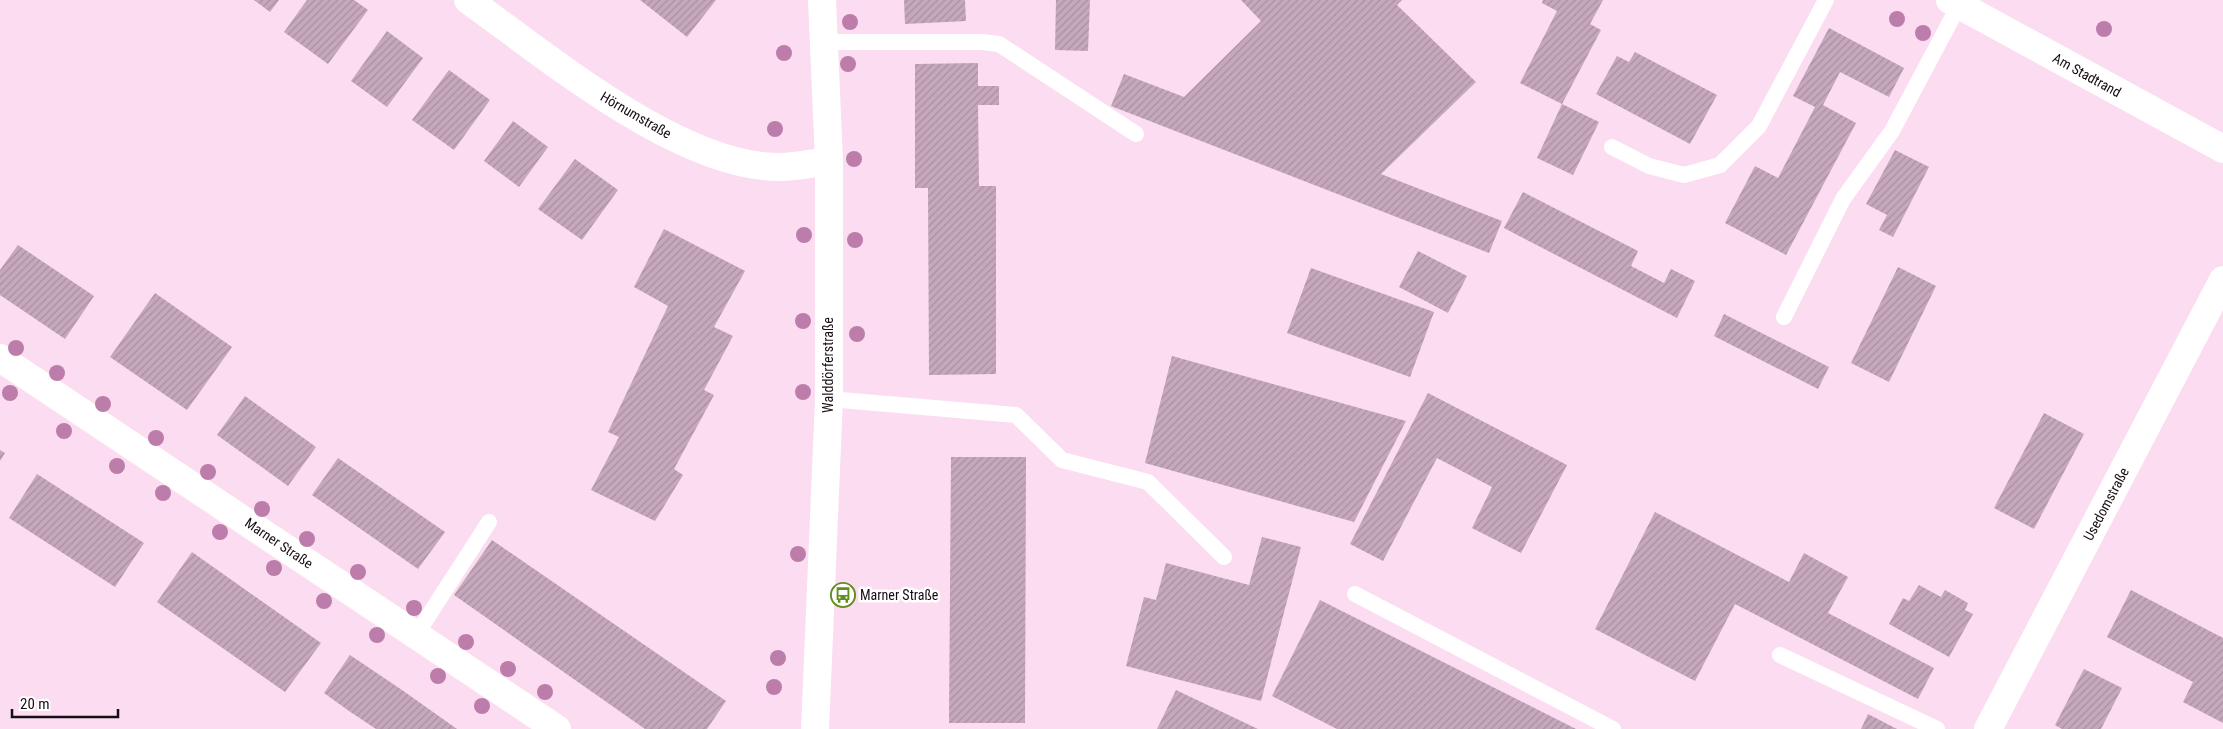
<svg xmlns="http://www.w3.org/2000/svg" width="2223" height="729" font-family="'Roboto Condensed',sans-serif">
	<defs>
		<pattern id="building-hatch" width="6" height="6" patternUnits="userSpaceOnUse" patternTransform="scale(1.25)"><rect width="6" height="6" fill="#c5a8bb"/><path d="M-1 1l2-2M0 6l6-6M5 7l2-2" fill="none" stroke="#a88fa0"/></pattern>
	</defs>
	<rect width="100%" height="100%" fill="#fbdcf0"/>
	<path fill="url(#building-hatch)" d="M254,0h25l-9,12z
		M307,0h47l14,10 -40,54 -44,-32z
		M640,0h76l-29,37z
		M904,0h61l1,21 -61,3z
		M1056,0h34l-2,51 -33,-1z
		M1241,0h161l-5,5 79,77 -95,92 121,47 -13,32 -378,-147 13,-32 60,23 77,-76z
		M1543,0h60l-13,24 11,6 -39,74 -42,-21 37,-72 -15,-8z
		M1829,28l75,40 -15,29 -49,-25 -17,33 33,18 -70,132 -61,-32 30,-57 23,12 37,-71 -22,-11z
		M387,31l36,27 -36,49 -36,-26z
		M1635,52l82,43 -27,49 -94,-50 21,-38 12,6z
		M978,63v23h21v19h-21l1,81h17v188l-67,1 -1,-187h-13v-124z
		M449,70l41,30 -36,50 -42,-30z
		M1562,104l37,18 -26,53 -36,-17z
		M513,121l35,26 -29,40 -35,-26z
		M1895,150l34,17 -36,70 -14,-7 8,-15 -21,-11z
		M575,159l43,31 -36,50 -44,-31z
		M1523,192l115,59 -7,15 33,17 7,-14 24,12 -18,37 -173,-90z
		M664,229l81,42 -31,56 19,9 -29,54 10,5 -40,74 9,6 -28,46 -64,-31 28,-53 -11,-5 60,-126 -34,-19z
		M18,245l76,51 -29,43 -65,-44v-25z
		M1418,251l49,25 -19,37 -49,-26z
		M1898,267l38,19 -47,96 -38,-19z
		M1311,268l123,44 -24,65 -123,-44z
		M155,293l77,54 -45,63 -77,-53z
		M1724,314l105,53 -11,22 -104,-53z
		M1172,356l234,65 -52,101 -209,-59z
		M1428,393l139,72 -46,88 -49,-25 20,-41 -55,-29 -54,103 -33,-17z
		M245,396l71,51 -28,39 -71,-51z
		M2044,413l40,21 -50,95 -40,-21z
		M0,450l5,3 -5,8z
		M951,457h75l-1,266h-76z
		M338,458l107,74 -27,37 -106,-74z
		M37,474l107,69 -29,44 -106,-69z
		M1655,512l134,70 15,-29 44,24 -20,36 106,55 -16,31 -183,-95 -40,77 -100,-52z
		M1262,537l39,10 -40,154 -135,-35 18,-69 12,3 10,-37 83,22z
		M492,540l234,161 -19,28h-62l-191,-134z
		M192,552l129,91 -36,49 -128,-90z
		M1919,585l22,12 4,-7 23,13 -3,7 8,4 -24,43 -60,-33 14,-26 6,3z
		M2131,590l92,48v85l-40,-21 10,-20 -86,-45z
		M1320,600l256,129h-239l-65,-33z
		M350,655l52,35 55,39h-81l-27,-18 -25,-18z
		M2084,669l38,19 -21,41h-39l-7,-4z
		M1176,690l82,39h-101z
		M1868,714l29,15h-36z"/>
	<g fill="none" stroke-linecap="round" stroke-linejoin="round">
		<path stroke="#fff" stroke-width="16" d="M825,42h157l17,2 137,90
			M1612,147l37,19 35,9 36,-10 39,-39 67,-126
			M1784,317l59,-118 49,-68 67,-126
			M829,399l187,16 46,45 86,22 76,75
			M1355,594l258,135
			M416,635l73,-113
			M1780,655l157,74"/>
		<path stroke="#fff" stroke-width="28" d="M468,0c79,56 212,168 312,167 16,0 33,-4 49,-6
			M0,358l557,371
			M1988,729l235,-449"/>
		<path stroke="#fff" stroke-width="28" d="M1950,0l273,149
			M815,729l14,-330v-238l-7,-161"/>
	</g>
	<g fill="#bc7dab">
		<circle cx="1897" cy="19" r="8"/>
		<circle cx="850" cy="22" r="8"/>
		<circle cx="2104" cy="29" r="8"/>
		<circle cx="1923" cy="33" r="8"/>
		<circle cx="784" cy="53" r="8"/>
		<circle cx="848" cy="64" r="8"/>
		<circle cx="775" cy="129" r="8"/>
		<circle cx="854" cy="159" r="8"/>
		<circle cx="804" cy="235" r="8"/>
		<circle cx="855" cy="240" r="8"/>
		<circle cx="803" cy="321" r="8"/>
		<circle cx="857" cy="334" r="8"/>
		<circle cx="16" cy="348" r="8"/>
		<circle cx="57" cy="373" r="8"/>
		<circle cx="803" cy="392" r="8"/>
		<circle cx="10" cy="393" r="8"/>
		<circle cx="103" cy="404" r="8"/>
		<circle cx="64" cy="431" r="8"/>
		<circle cx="156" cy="438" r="8"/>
		<circle cx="117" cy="466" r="8"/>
		<circle cx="208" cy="472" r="8"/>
		<circle cx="163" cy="493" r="8"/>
		<circle cx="262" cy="509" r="8"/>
		<circle cx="220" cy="532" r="8"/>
		<circle cx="307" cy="539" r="8"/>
		<circle cx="798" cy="554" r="8"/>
		<circle cx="274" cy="568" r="8"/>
		<circle cx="358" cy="572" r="8"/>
		<circle cx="324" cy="601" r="8"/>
		<circle cx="414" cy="608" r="8"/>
		<circle cx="377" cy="635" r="8"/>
		<circle cx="466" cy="642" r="8"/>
		<circle cx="778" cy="658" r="8"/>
		<circle cx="508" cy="669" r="8"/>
		<circle cx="438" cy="676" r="8"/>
		<circle cx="774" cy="687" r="8"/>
		<circle cx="545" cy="692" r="8"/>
		<circle cx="482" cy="706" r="8"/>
	</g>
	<defs>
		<symbol id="bus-ring" viewBox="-11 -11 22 22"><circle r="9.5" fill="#fff" stroke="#638d1d" stroke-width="1.5"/><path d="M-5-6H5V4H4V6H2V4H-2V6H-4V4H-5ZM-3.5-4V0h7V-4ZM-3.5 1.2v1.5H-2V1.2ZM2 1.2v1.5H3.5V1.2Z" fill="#638d1d"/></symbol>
	</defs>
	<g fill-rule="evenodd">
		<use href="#bus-ring" x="829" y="581" width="28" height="28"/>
	</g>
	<g text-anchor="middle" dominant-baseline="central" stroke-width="5" stroke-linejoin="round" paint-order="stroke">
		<g font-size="14" fill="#170d14" stroke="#fff">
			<text transform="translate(2087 75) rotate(29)">Am Stadtrand</text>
			<text transform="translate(636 115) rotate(30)">Hörnumstraße</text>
			<text transform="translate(828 365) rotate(-90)">Walddörferstraße</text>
			<text transform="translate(2106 504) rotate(-62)">Usedomstraße</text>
			<text transform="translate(279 543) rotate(34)">Marner Straße</text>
		</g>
		<g font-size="14" fill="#170d14" stroke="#fff" text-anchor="start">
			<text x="860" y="595">Marner Straße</text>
		</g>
	</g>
	<path d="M12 709v8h106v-8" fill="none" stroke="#170d14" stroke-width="2.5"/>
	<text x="20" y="709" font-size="15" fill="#170d14" stroke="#ffffff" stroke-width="4" paint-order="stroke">20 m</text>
</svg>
